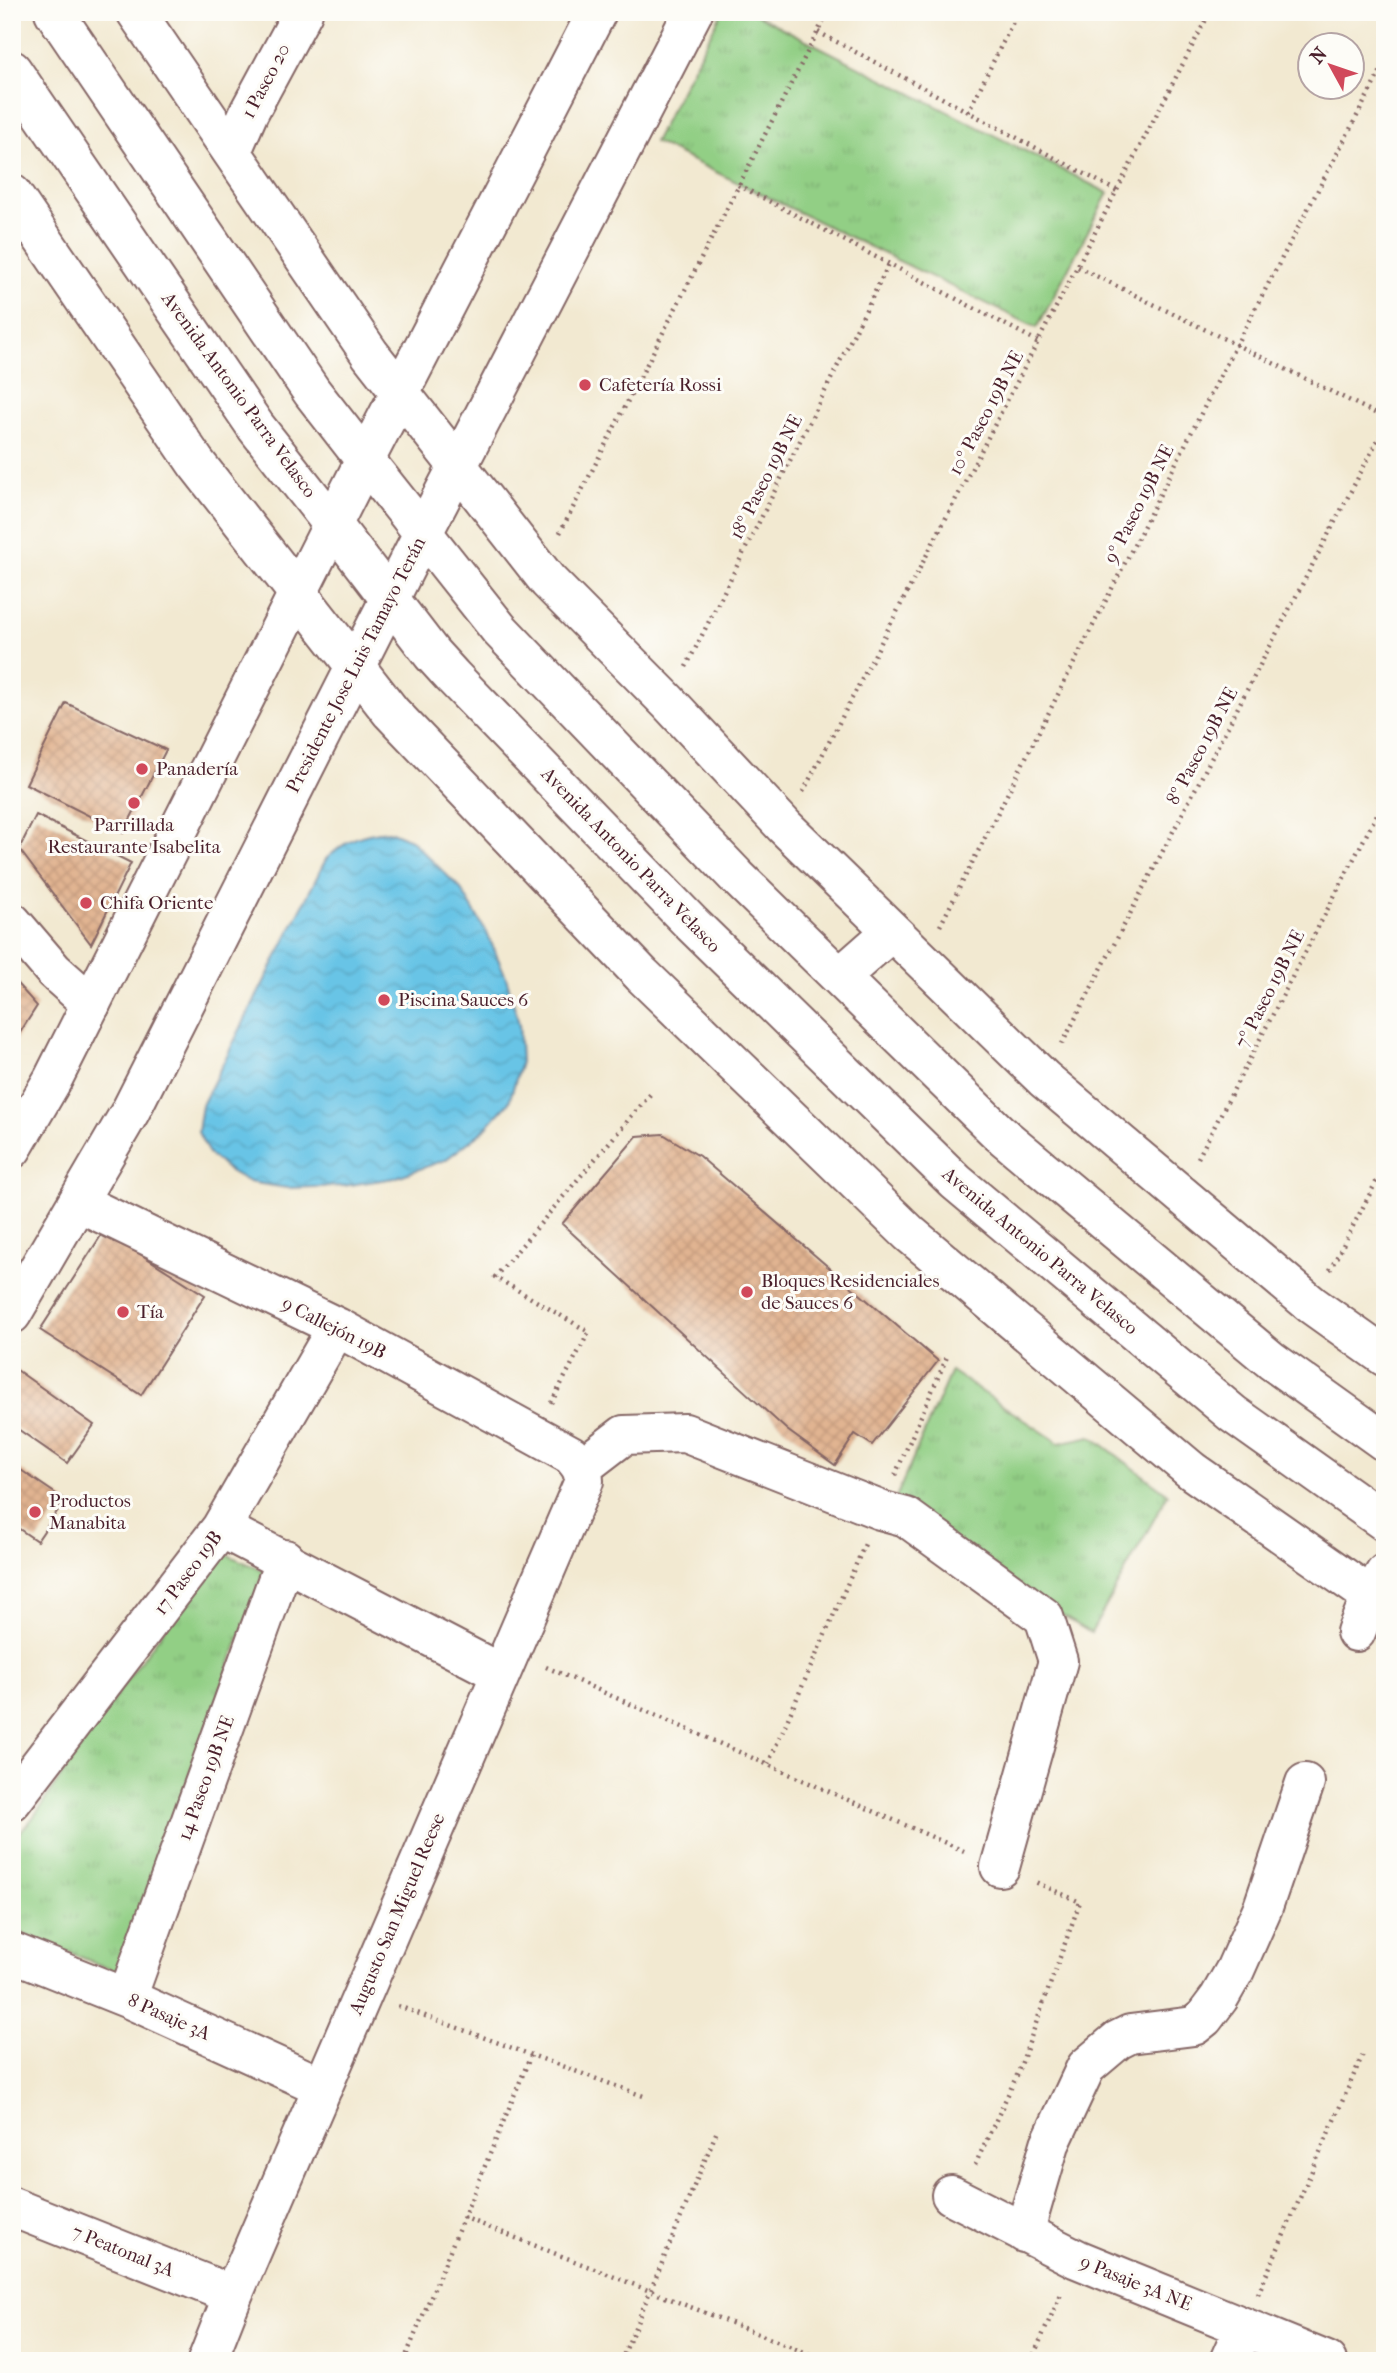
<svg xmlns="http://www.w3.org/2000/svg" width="1397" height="2373" font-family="'IM FELL French Canon',serif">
	<defs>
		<pattern id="park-tufts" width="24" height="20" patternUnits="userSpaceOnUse" patternTransform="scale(1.75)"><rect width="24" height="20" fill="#92cf85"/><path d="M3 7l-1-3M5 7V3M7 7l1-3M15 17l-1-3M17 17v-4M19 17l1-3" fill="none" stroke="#7fb173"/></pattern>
		<pattern id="water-waves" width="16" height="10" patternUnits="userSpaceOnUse" patternTransform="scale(1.75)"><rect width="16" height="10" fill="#68c4e6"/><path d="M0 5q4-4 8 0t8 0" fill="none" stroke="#5ca8c5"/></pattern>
		<pattern id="building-cross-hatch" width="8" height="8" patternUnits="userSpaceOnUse" patternTransform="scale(1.75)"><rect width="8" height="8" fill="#e1b491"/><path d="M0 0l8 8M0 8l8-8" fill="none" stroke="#c39a7d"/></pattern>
	</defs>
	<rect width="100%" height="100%" fill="#fdfcf7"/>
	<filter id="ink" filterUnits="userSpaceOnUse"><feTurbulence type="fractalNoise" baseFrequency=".0143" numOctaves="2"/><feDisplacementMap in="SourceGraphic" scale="14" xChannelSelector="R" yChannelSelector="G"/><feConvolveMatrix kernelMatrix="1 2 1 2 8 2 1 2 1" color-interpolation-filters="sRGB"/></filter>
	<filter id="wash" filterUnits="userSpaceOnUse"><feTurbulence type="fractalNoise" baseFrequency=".00686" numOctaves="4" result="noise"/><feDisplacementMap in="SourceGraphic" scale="28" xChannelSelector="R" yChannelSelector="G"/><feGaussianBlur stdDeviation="1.57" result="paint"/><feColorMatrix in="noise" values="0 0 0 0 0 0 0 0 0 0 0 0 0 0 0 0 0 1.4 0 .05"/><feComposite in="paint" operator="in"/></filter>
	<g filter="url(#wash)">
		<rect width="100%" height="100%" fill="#f2e9d1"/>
		<path fill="url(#park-tufts)" stroke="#6e7758" stroke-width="2" d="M722,12h29l357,181 -71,135 -383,-186z
			M951,1371l108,72 32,-7 77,58 -77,139 -201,-122z
			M221,1552l43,19 -147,401 -105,-43v-89l20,-21 95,-139z"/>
		<path fill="url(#water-waves)" stroke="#597288" stroke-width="2" d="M389,831l22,9 50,49 26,44 19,44 13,47 2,38 -12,40 -26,29 -38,29 -51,18 -51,8 -56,2 -38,-6 -21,-12 -19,-16 -11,-22 4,-27 124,-246c22,-20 33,-25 63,-28z"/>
		<g id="blocks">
			<path fill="url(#building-cross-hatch)" d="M66,703l100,47 -43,83 -97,-49z
				M36,815l95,48 -40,81 -72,-95z
				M12,978l25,28 -25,39z
				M663,1134l36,22 239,205 -66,84 -17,-11 -20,31 -48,-35 -225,-206 75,-88z
				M104,1231l101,64 -64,100 -101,-65z
				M14,1368l80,57 -27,38 -55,-38v-55z
				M12,1464l53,36 -28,41 -25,-17z"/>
		</g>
	</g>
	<g filter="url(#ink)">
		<use href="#blocks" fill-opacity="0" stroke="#856665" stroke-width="2"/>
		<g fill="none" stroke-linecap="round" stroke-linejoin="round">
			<defs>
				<path id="minor" d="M54,12l258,380 53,68 232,-448
					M136,12l234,342 178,227 120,121 117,125 259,252 268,226 73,52
					M12,70l244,357 77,98
					M232,151l17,-39 54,-100
					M12,194l184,269 195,249 251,263 268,259 282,237 193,135
					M423,533l270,-521
					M12,922l42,49 37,33
					M78,1202l259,125 234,128c7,8 13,15 13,26l-351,814 -26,66
					M581,1468l43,-33 61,-2 195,77 26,7 138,100 14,44 -58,206
					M221,1528l279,145
					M1356,1632l14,-34 15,-25
					M12,1801l209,-273 116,-201
					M12,1952l115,46 196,89
					M127,1998l158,-439
					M951,2195l126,64 250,102
					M12,2207l221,88
					M1024,2233l26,-89 36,-77 32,-27 12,-6 64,-8 10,-8 15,-20 16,-28 28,-63 42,-124
					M1229,2361l15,-34"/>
				<path id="major" d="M333,525l99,129 20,22 240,248 264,258 277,232 152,108
					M841,976l50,-44
					M12,1149l41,-70 312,-619 134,169 238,248 261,255 274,229 113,81
					M12,1314l118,-202 293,-579"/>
			</defs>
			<use href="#minor" stroke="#856665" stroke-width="42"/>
			<use href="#major" stroke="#856665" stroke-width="42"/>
			<path stroke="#856665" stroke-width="4.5" stroke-dasharray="2 5" stroke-linecap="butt" d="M818,32l299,159
				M968,112l50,-100
				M738,185l301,157
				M1078,267l307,151
				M560,533l268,-521
				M686,667l203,-403
				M803,792l407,-780
				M940,926l296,-581 149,-282
				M1062,1044l323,-618
				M1198,1158l187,-359
				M1330,1270l55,-105
				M551,1403l38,-71 -94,-55 158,-186
				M895,1475l52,-118
				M546,1667l418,184
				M768,1764l97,-220
				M398,2006l248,91
				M975,2165l43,-92 62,-171 -47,-21
				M463,2217l364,144
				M1258,2294l105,-240
				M404,2361l127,-306
				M621,2361l96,-230
				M1031,2361l30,-67"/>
			<use href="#minor" stroke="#fff" stroke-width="38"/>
			<use href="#major" stroke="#fff" stroke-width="38"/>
		</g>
	</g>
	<g fill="#d1495b" stroke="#fdfcf7" stroke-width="2.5">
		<circle cx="585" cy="385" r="7"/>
		<circle cx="142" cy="769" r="7"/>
		<circle cx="134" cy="803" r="7"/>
		<circle cx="86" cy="903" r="7"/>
		<circle cx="384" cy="1000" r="7"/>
		<circle cx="747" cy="1292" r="7"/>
		<circle cx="123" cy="1312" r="7"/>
		<circle cx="35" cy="1512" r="7"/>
	</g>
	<g text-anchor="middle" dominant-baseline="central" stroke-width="6" stroke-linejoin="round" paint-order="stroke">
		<g font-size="19" fill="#4a1f2b" stroke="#fdfcf7">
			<text transform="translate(266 81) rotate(-62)">1 Paseo 20</text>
			<text transform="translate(239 395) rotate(54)">Avenida Antonio Parra Velasco</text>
			<text transform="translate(986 413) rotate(-62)">10º Paseo 19B NE</text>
			<text transform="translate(766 477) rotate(-63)">18º Paseo 19B NE</text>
			<text transform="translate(1139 504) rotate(-63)">9º Paseo 19B NE</text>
			<text transform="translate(356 665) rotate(-63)">Presidente Jose Luis Tamayo Terán</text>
			<text transform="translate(1202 746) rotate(-62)">8º Paseo 19B NE</text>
			<text transform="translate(631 860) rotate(46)">Avenida Antonio Parra Velasco</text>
			<text transform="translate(1270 989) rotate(-63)">7º Paseo 19B NE</text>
			<text transform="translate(1040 1251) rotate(40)">Avenida Antonio Parra Velasco</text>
			<text transform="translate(334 1328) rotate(27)">9 Callejón 19B</text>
			<text transform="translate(188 1573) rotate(-53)">17 Paseo 19B</text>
			<text transform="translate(206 1778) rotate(-70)">14 Paseo 19B NE</text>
			<text transform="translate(397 1914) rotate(-67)">Augusto San Miguel Reese</text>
			<text transform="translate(169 2017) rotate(24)">8 Pasaje 3A</text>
			<text transform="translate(123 2251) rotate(22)">7 Peatonal 3A</text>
			<text transform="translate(1136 2283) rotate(22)">9 Pasaje 3A NE</text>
		</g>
		<g font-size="19" fill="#4a1f2b" stroke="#fdfcf7" text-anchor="start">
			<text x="599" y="385">Cafetería Rossi</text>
			<text x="156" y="769">Panadería</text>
			<text x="134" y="825" text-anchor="middle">Parrillada<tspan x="134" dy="22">Restaurante Isabelita</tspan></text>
			<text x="100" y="903">Chifa Oriente</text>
			<text x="398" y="1000">Piscina Sauces 6</text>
			<text x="761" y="1281">Bloques Residenciales<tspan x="761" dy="22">de Sauces 6</tspan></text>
			<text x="137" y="1312">Tía</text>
			<text x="49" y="1501">Productos<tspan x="49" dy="22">Manabita</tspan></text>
		</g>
	</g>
	<rect width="1397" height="2373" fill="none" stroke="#fdfcf7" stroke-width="42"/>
	<g transform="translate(1331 66) rotate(310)"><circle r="33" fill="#fdfcf7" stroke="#b5a4a5" stroke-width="2"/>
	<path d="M0-5L12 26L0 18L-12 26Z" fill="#d1495b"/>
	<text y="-10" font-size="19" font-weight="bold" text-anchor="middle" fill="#4a1f2b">N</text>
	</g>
</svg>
